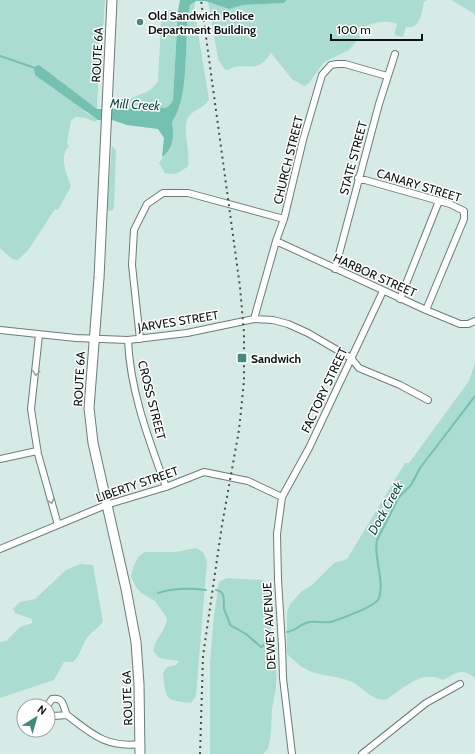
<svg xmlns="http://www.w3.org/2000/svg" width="475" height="754" font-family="Cabin,sans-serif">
	<rect width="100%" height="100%" fill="#d7ebe6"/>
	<path fill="#abdcd1" d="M0,0h105l-2,30h-3l-3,79 -14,2 15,9 -4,2 -8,-4 -11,-1 -4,4 -4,22 2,3c-11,11 -2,28 2,40l-13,24 -3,-1 -26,40 -11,11 -6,-1 -12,-11z
		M287,0h140l-3,2c-2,10 -4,28 -18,25l-3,10 -9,-2 3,-11c-11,-4 -22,-2 -33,3l-4,10 -11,13 -25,12 -15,21 -5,3 -12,-7 -21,-26c-3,4 -7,10 -12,12 -10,4 -22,-2 -31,5l-4,-1 -6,-10 -10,-57 21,7 14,-4 41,-2z
		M451,0h24v14z
		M196,1l-2,7 15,92c-7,9 -15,10 -20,16 -8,11 2,36 -1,50 -7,6 -14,10 -23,7l-6,-10c3,-5 4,-6 8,-10 7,-7 7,-21 5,-31 19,-26 11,-85 18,-117z
		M171,10l7,1 -5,89 -4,6 -4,2 -40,1v-5c9,-12 24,-7 33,-23l3,-59 3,-8z
		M112,146l4,4 -2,57 -1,3 -4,1 -2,-2z
		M475,363v315c-13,-11 -19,-5 -32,2 -21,-11 -39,8 -56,19 -13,4 -23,-11 -35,-17 -15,-7 -34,-5 -48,-14 -6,-3 -11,-9 -17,-14v-42l3,-8 12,-13 9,-5 23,-23 13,-4 58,-96h4l60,-82z
		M196,548l7,4 4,9 -11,135 -5,7c-27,-3 -25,-3 -28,-30l4,-6 9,-2 3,-4 -20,-3 -6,-7c2,-13 13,-20 14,-33l-12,-17 -14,-8 -5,-6 -5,-10 3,-12 5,-9 6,-4h30z
		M80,564l13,1 10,57c-5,6 -13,11 -16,16 -6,8 -6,17 -14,24h-9l-10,18 -54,18v-56l6,-1 14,-14 12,-4v-4l-17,-6 -2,-4 7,-7 15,-3 31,-29z
		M227,578l35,2 3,1 5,11 1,40 6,17 -1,38 -4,22 -1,24 -3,16 -5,5h-53v-91l4,-48 5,-33z"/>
	<path fill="#74c0b1" d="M180,0h107l-3,3 -41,2 -14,4 -24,-8h-9l-6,4c-7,32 1,91 -18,117 2,14 2,27 -10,35l2,-19 -6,-9 -31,-4 -15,-5h-14l-63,-45 -1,-8 5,-2 58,44 68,-1 4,-2 4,-6 5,-89z"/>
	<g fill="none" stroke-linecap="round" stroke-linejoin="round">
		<path stroke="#74c0b1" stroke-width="2" d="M0,56l35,12
			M216,590c11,2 7,11 8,19 2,5 5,11 6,16l16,9 15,13 2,-1 6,-9 5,-2
			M158,593c15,-5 32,-5 48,-3
			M287,632c9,-1 13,-8 22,-10 7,-1 15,1 22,0 9,-3 46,-16 48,-24 6,-17 -6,-42 -2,-58l22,-43 12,-12 9,-17 55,-72"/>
		<defs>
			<path id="street" d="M358,178l92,26 14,7v8l-38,91
				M276,241l150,69 34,14h8l7,-3
				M335,269l44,-165 16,-50
				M400,299l39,-98
				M254,319l22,-78 8,-22 19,-79 19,-65 9,-10 6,-1h8l42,12
				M0,330l76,8 52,2 59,-7 67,-14 19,1 15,4 20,9 43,25 8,10 41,17 28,15
				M39,335l-8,74 7,45 20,71
				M140,339l-8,-74 2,-35 13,-26 16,-11h25l96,26
				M128,340c2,51 21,100 38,147
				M0,459l37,-8
				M0,549l106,-44 60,-18 38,-15 44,9 34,16
				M47,706l5,-7c13,-2 11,9 15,16l-13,1 -6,-4
				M67,715c25,19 39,33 73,29
				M292,754l-9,-76 -1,-32 -4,-67 -1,-45 5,-37 27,-49 74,-157
				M362,754l64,-51 34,-19"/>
			<path id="secondary" d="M112,0l-13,278 -10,130 4,35 33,146 10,53 3,42 1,70"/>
		</defs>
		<use href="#street" stroke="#6b7d79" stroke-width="8"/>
		<use href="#secondary" stroke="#6b7d79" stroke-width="11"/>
		<use href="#street" stroke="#fff" stroke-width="6"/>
		<use href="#secondary" stroke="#fff" stroke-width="9"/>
		<path stroke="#46514f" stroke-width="2" stroke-dasharray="2 4" stroke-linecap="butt" d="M200,754l3,-98 19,-131 17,-95 5,-49v-48l-4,-46 -39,-287"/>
	</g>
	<defs><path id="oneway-chevron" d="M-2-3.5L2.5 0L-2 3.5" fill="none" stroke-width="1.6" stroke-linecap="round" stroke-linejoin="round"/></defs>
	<g stroke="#9ea1a0">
		<use href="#oneway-chevron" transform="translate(36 373) rotate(96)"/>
		<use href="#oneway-chevron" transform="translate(51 501) rotate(74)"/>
	</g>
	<g fill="#45897c" stroke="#fff" stroke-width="1.5">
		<circle cx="140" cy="22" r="4"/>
		<rect x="237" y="353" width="10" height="10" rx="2"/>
	</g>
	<g text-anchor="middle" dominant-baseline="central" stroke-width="3" stroke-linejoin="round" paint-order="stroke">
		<g font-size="12" font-weight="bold" fill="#0c1312" stroke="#fff" text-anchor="start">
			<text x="148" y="15">Old Sandwich Police<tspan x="148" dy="14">Department Building</tspan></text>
			<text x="251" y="358">Sandwich</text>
		</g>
		<g font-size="12" fill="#0c1312" stroke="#fff">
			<text transform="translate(97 55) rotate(-87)">ROUTE 6A</text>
			<text transform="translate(353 158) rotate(-75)">STATE STREET</text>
			<text transform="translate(288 160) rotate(-76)">CHURCH STREET</text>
			<text transform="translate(419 185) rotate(17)">CANARY STREET</text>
			<text transform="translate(375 275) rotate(24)">HARBOR STREET</text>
			<text transform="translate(178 321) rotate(-9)">JARVES STREET</text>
			<text transform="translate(79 379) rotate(-87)">ROUTE 6A</text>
			<text transform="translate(324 390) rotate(-65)">FACTORY STREET</text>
			<text transform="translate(152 400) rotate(76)">CROSS STREET</text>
			<text transform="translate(137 484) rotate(-19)">LIBERTY STREET</text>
			<text transform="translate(269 626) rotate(-93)">DEWEY AVENUE</text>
			<text transform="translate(127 698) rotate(-92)">ROUTE 6A</text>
		</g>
		<g font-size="13" font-style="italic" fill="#0b4f45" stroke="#fff">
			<text transform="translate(135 104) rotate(3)">Mill Creek</text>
			<text transform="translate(385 508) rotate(-61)">Dock Creek</text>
		</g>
	</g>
	<g transform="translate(36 718) rotate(37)"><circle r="19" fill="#ffffff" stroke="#9ea1a0"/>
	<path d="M0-3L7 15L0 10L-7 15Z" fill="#45897c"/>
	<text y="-6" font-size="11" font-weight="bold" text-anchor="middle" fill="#0c1312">N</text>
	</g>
	<path d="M331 34v6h91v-6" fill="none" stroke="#0c1312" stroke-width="2"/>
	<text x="337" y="34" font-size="12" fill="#0c1312" stroke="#ffffff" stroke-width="3" paint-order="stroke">100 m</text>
</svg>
